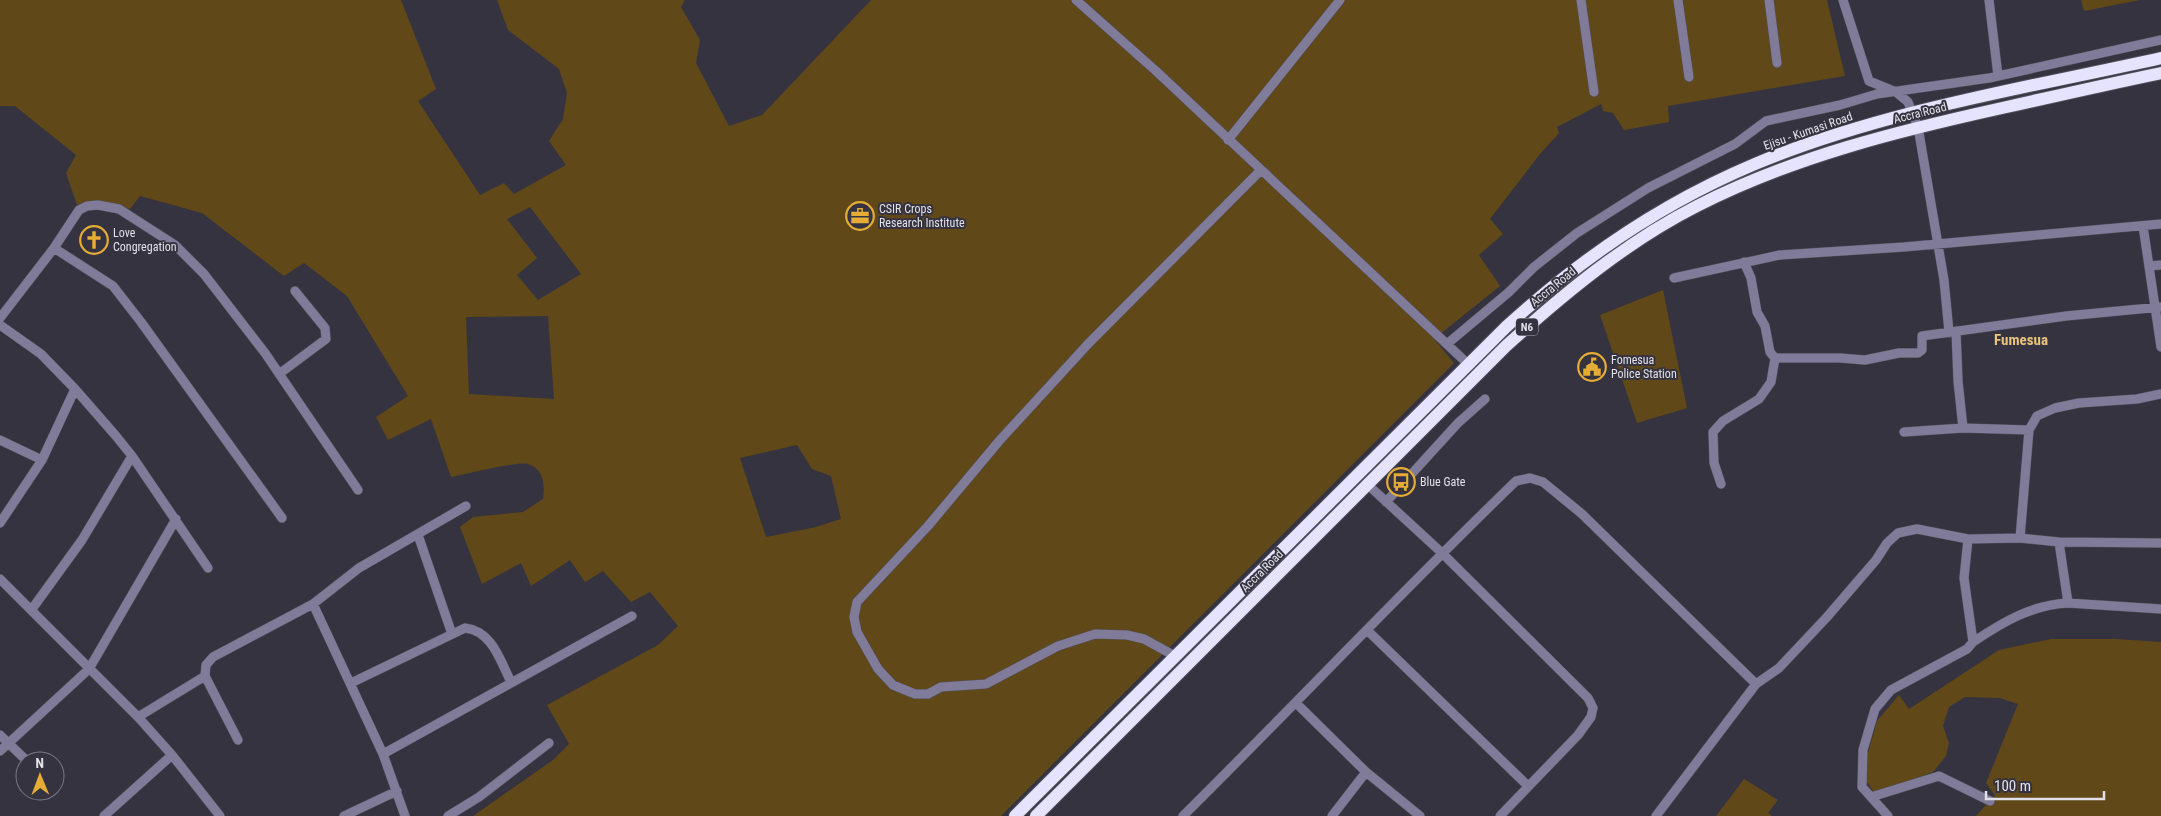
<svg xmlns="http://www.w3.org/2000/svg" width="2161" height="816" font-family="'Roboto Condensed',sans-serif">
	<rect width="100%" height="100%" fill="#35333f"/>
	<path fill="#604819" fill-rule="evenodd" d="M0,0h401l35,89 -18,12 62,94 24,-12 10,11 52,-29 -17,-24 14,-22 4,-26 -8,-24 -51,-39 -11,-30h188l-4,7 19,33 -4,23 33,63 33,-11 109,-115h956l18,76 -177,30 1,16 -45,8 -11,-17 -10,-2 -2,-7 -44,23 2,6 -19,21 -50,65 13,15 -24,21 21,31 -66,53 20,24 -453,453h-528l80,-56 16,-16 -22,-39 111,-60 20,-19 -28,-34 -19,10 -28,-31 -18,11 -15,-22 -39,26 -10,-23 -39,21 -22,-57 13,-10 50,-5 20,-13c2,-14 1,-30 -15,-35 -9,-3 -64,10 -77,13l-20,-58 -43,21 -12,-23 32,-21 -61,-100 -43,-33 -20,13 -82,-63 -62,-17 -10,13 -31,-8 -22,4 -11,-32 10,-18 -61,-49h-15zM530,207l51,67 -43,26 -21,-25 20,-17 -30,-39zM548,316l6,83 -85,-5 -3,-77zM797,445l15,24 19,7 10,43 -25,8 -50,10 -26,-79z
		M2081,0h59l-56,11z
		M1663,290l24,118 -50,15 -37,-108z
		M2051,639h65l45,3v174h-185l19,-21 -9,-12 32,-79 -18,-6 -35,-1 -16,10 -6,19 6,17 -3,13 -13,16 -58,22 -10,-15 3,-26 9,-32 22,-26 10,14 90,-59z
		M1744,779l34,21 -10,13 4,3h-56z"/>
	<g fill="none" stroke-linecap="round" stroke-linejoin="round">
		<defs>
			<path id="minor" d="M1076,0l80,71 312,293
				M1581,0l13,92
				M1678,0l11,77
				M1769,0l8,63
				M1843,0l26,81 27,11 12,10 10,25 26,153 5,52
				M1989,0l9,76
				M1228,140l112,-140
				M2143,226l18,121
				M54,248l59,38 28,36 141,196
				M1744,262l7,16 6,34 8,14 5,26 5,6h65l25,2 34,-7h19l4,-3v-14l144,-20 95,-9
				M2149,266l12,-1
				M1674,278l106,-23 124,-8 257,-23
				M0,318l54,-70 25,-38 8,-4 11,-1 21,4 56,36 29,29 61,79 93,137
				M0,325l41,29 34,35 41,47 16,20 76,112
				M1956,331l2,50 5,47
				M1447,344l62,-52 25,-25 43,-34 71,-45 87,-44 31,-23 74,-16 37,-11 112,-16 172,-38
				M279,374l47,-35 -1,-11 -30,-37
				M1904,432l59,-4 66,2
				M0,440l42,20
				M1367,484l75,69 146,145 5,10 -2,9 -13,18 -78,81
				M1721,484l-7,-21 -1,-31 10,-11 36,-22 12,-17 4,-24
				M1386,502l72,-79 27,-24
				M0,523l42,-63 33,-71
				M418,535l34,99
				M2020,538l9,-108 8,-14 18,-8 24,-5 58,-4 24,-5
				M1968,539l-4,39 9,64 -6,7 -76,41 -16,19 -12,41 -1,37 9,10 68,-21 51,25
				M2059,542l9,61 93,6
				M0,579l138,138 34,38 48,61
				M313,604l70,150 22,62
				M32,609l50,-69 50,-84
				M1368,631l160,155
				M1973,642c30,-20 58,-37 95,-39
				M1175,656l-31,-17 -17,-4 -32,-1 -37,12 -72,38 -45,3 -13,7h-13l-22,-9 -15,-16 -21,-37 -3,-15 3,-15 71,-76 72,-86 88,-96 172,-173
				M351,683l114,-55c27,3 35,32 46,54
				M1296,703l70,69 54,44
				M138,717l67,-41
				M0,735l27,26
				M238,740l-33,-64 1,-11 7,-8 100,-53 46,-36 107,-62
				M0,751l89,-82 87,-150
				M383,754l249,-138
				M1871,797l17,19
				M104,816l68,-61
				M344,816l53,-25
				M448,816l31,-19 70,-54
				M1183,816c112,-111 220,-226 333,-335l14,-3 13,4 39,32 174,170
				M1332,816l34,-44
				M1656,816l100,-132 23,-16 48,-51 49,-57 11,-17 11,-10 19,-4 51,10 52,-1 39,4 102,1"/>
			<path id="highway" d="M1015,816l491,-489c74,-68 156,-124 249,-163 127,-53 271,-76 406,-106
				M1036,816l470,-470c59,-53 120,-104 191,-140 96,-49 201,-75 305,-98 53,-12 106,-24 159,-35"/>
		</defs>
		<use href="#minor" stroke="#514f5a" stroke-width="10"/>
		<use href="#highway" stroke="#514f5a" stroke-width="14"/>
		<use href="#minor" stroke="#7f7b98" stroke-width="9"/>
		<use href="#highway" stroke="#e6e3ff" stroke-width="12"/>
	</g>
	<defs>
		<symbol id="office-ring" viewBox="-11 -11 22 22"><circle r="9.5" fill="#35333f" stroke="#e6ad36" stroke-width="1.5"/><path d="M-6-3h4V-5.5h4V-3h4V5H-6ZM-1-4.5V-3h2v-1.5ZM-6 0V1H6V0Z" fill="#e6ad36"/></symbol>
		<symbol id="church-ring" viewBox="-11 -11 22 22"><circle r="9.5" fill="#35333f" stroke="#e6ad36" stroke-width="1.5"/><path d="M-1.2-6h2.4v3.5h3.3v2.4h-3.3V6h-2.4V-.1h-3.3v-2.4h3.3Z" fill="#e6ad36"/></symbol>
		<symbol id="civic-ring" viewBox="-11 -11 22 22"><circle r="9.5" fill="#35333f" stroke="#e6ad36" stroke-width="1.5"/><path d="M-.6-6.5H3V-4.5H.6V-3L4-1V1h2V6H-6V1h2V-1L-.6-3ZM-1.2 2.5V6h2.4V2.5Z" fill="#e6ad36"/></symbol>
		<symbol id="bus-ring" viewBox="-11 -11 22 22"><circle r="9.5" fill="#35333f" stroke="#e6ad36" stroke-width="1.5"/><path d="M-5-6H5V4H4V6H2V4H-2V6H-4V4H-5ZM-3.5-4V0h7V-4ZM-3.5 1.2v1.5H-2V1.2ZM2 1.2v1.5H3.5V1.2Z" fill="#e6ad36"/></symbol>
	</defs>
	<g fill-rule="evenodd">
		<use href="#office-ring" x="844" y="200" width="32" height="32"/>
		<use href="#church-ring" x="78" y="224" width="32" height="32"/>
		<use href="#civic-ring" x="1576" y="351" width="32" height="32"/>
		<use href="#bus-ring" x="1385" y="466" width="32" height="32"/>
	</g>
	<g text-anchor="middle" dominant-baseline="central" stroke-width="4" stroke-linejoin="round" paint-order="stroke">
		<rect fill="#35333f" stroke="#adacb5" stroke-width="1" x="1516" y="318.5" width="22" height="17" rx="4"/>
		<g font-size="11" font-weight="bold" fill="#e1e0e8">
			<text x="1527" y="327">N6</text>
		</g>
		<g font-size="12" fill="#e1e0e8" stroke="#35333f">
			<text transform="translate(1920 113) rotate(-14)">Accra Road</text>
			<text transform="translate(1808 131) rotate(-19)">Ejisu - Kumasi Road</text>
			<text transform="translate(1553 287) rotate(-39)">Accra Road</text>
			<text transform="translate(1262 571) rotate(-45)">Accra Road</text>
		</g>
		<g font-size="12" fill="#e1e0e8" stroke="#35333f" text-anchor="start">
			<text x="879" y="209">CSIR Crops<tspan x="879" dy="14">Research Institute</tspan></text>
			<text x="113" y="233">Love<tspan x="113" dy="14">Congregation</tspan></text>
			<text x="1611" y="360">Fomesua<tspan x="1611" dy="14">Police Station</tspan></text>
			<text x="1420" y="482">Blue Gate</text>
		</g>
		<g font-size="15" font-weight="bold" fill="#e9c27b" stroke="#35333f">
			<text x="2021" y="340">Fumesua</text>
		</g>
	</g>
	<g transform="translate(40 776) rotate(359)"><circle r="24" fill="#35333f" stroke="#7a7883"/>
	<path d="M0-4L9 19L0 12L-9 19Z" fill="#e6ad36"/>
	<text y="-8" font-size="14" font-weight="bold" text-anchor="middle" fill="#e1e0e8">N</text>
	</g>
	<path d="M1986 791v8h118v-8" fill="none" stroke="#e1e0e8" stroke-width="2.5"/>
	<text x="1994" y="791" font-size="15" fill="#e1e0e8" stroke="#35333f" stroke-width="4" paint-order="stroke">100 m</text>
</svg>
